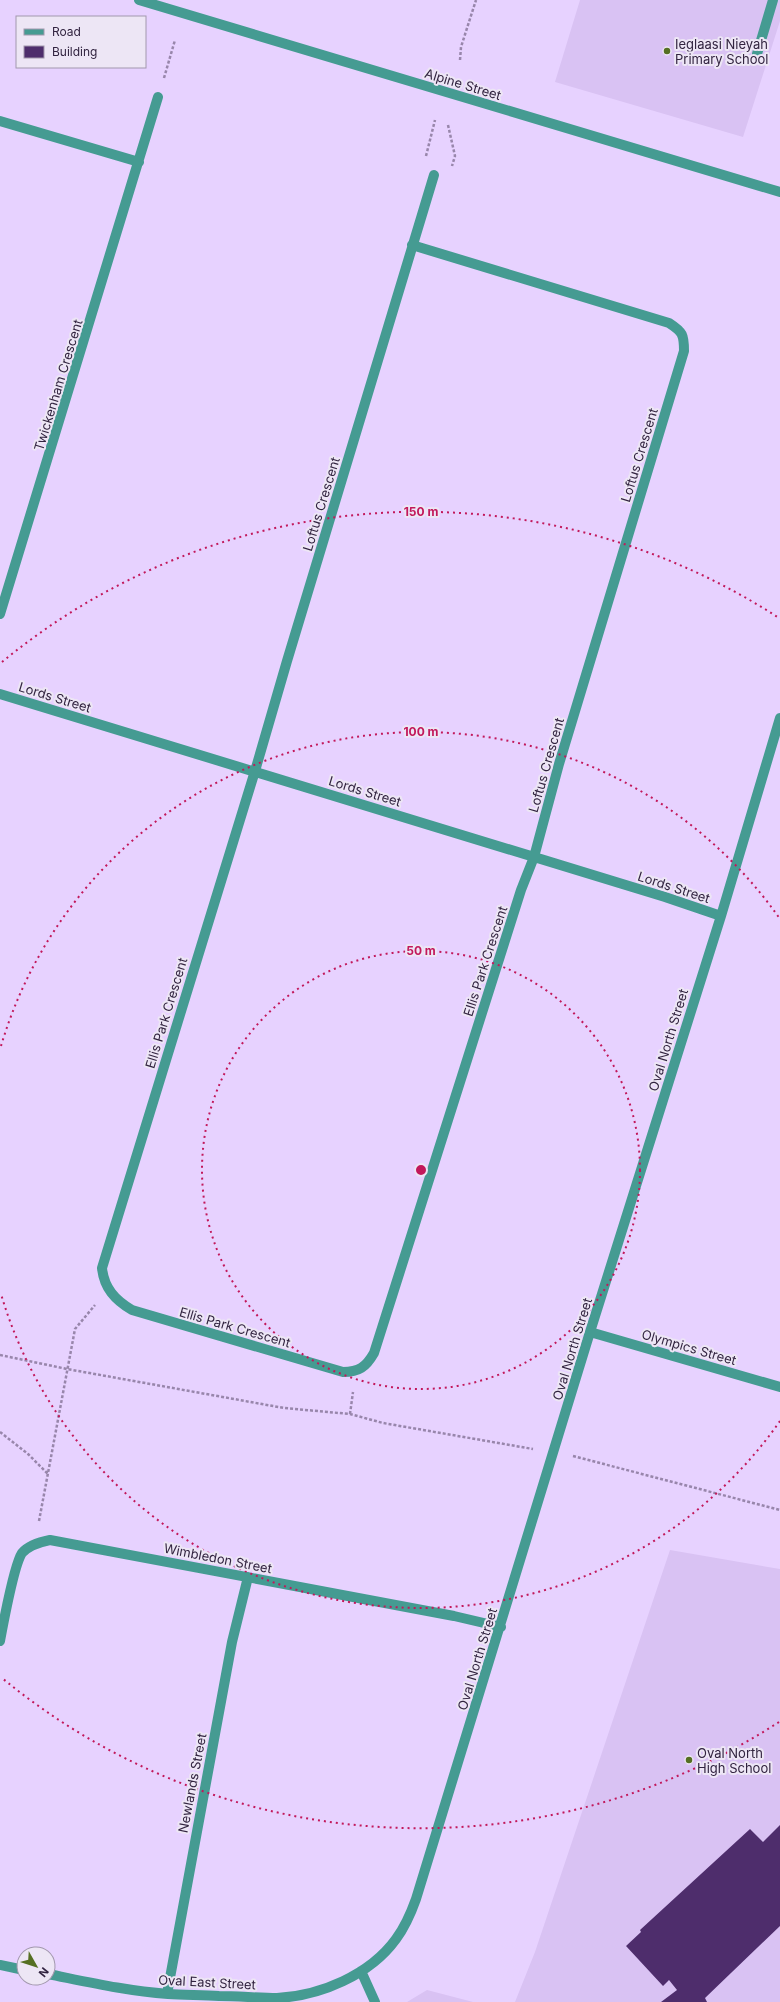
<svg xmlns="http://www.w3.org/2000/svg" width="780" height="2002" font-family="Inter,sans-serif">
	<rect width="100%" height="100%" fill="#e7d2ff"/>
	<path fill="#d9c2f3" d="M580,0h200v21l-37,116 -188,-55z
		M670,1550l110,19v433h-265l20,-50z
		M427,1990l46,12h-66z"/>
	<path fill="#4e2d6c" d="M780,1825v101l-75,72 2,4h-46l16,-12 -8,-10 -6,6 -37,-40 15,-14 -1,-2 110,-101 13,13z"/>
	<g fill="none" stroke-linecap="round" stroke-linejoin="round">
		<path stroke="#9886ab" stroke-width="2.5" stroke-dasharray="3 2" stroke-linecap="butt" d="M460,60l1,-13 15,-47
			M164,78l11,-38
			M448,125l7,31 -3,10
			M426,156l9,-36
			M0,1355l67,14 217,39 66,6 33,9 150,26
			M350,1414l3,-22
			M0,1432l28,22 20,20
			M573,1456l207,54
			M39,1521l36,-192 20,-24"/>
		<path stroke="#459b92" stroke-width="10" d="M139,0l641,192
			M757,54l16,-54
			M0,121l139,41
			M412,245l257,78c14,9 15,12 15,28l-125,413 -25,93 -13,33 -147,463c-8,14 -15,19 -31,19l-211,-62c-17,-10 -28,-22 -30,-42l153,-497 32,-110 147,-486
			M0,614l158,-517
			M0,694l665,203 56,19
			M590,1332l190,55
			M0,1641c3,-16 14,-76 22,-88 7,-8 18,-11 28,-13l404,76 47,11
			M0,1965l24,5
			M361,1971l14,31
			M48,1974c40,8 79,17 120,20 17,1 34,1 51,2 19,0 39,2 58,2 43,-2 93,-23 119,-59 9,-12 15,-26 20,-40l174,-567 131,-416 59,-198
			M167,1994l65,-352 16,-65"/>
	</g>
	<g fill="none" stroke="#c2185b" stroke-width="2" stroke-dasharray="2 4">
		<circle cx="421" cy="1170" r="219"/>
		<path d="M780 1421A438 438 0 0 1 1 1294M1 1046A438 438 0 0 1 780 919"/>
		<path d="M779 1722A658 658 0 0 1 2 1678M2 662A658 658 0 0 1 779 618"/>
	</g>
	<g fill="#556f22" stroke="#ede6f5" stroke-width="1.5">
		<circle cx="667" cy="51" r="4"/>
		<circle cx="689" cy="1760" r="4"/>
	</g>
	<g text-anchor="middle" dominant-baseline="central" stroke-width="4" stroke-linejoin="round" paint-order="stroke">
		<g font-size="13" fill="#322440" stroke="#ede6f5" text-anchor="start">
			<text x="675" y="44">Ieglaasi Nieyah<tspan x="675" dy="15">Primary School</tspan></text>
			<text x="697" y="1753">Oval North<tspan x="697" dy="15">High School</tspan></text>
		</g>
		<g font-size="13" fill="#322440" stroke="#ede6f5">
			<text transform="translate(463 84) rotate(17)">Alpine Street</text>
			<text transform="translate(58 385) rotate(-73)">Twickenham Crescent</text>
			<text transform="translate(639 455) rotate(-73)">Loftus Crescent</text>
			<text transform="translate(321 504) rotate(-73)">Loftus Crescent</text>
			<text transform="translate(55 697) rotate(17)">Lords Street</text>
			<text transform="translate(546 765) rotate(-74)">Loftus Crescent</text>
			<text transform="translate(365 791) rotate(17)">Lords Street</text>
			<text transform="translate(674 887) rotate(18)">Lords Street</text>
			<text transform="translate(485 961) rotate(-72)">Ellis Park Crescent</text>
			<text transform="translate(166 1013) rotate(-73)">Ellis Park Crescent</text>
			<text transform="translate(668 1040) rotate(-73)">Oval North Street</text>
			<text transform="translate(235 1327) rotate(16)">Ellis Park Crescent</text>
			<text transform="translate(689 1347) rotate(16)">Olympics Street</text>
			<text transform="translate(572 1349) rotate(-73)">Oval North Street</text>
			<text transform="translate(218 1558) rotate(11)">Wimbledon Street</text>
			<text transform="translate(477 1659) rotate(-73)">Oval North Street</text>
			<text transform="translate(192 1783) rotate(-79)">Newlands Street</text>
			<text transform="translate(207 1982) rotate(3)">Oval East Street</text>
		</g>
	</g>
	<circle cx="421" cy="1170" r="6" fill="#c2185b" stroke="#ede6f5" stroke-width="2"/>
	<g font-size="12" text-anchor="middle" font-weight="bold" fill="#c2185b" stroke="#ede6f5" stroke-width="4" stroke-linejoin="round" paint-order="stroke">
		<text x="421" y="516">150 m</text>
		<text x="421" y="736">100 m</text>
		<text x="421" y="955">50 m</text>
	</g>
	<rect x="16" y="16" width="130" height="52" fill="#ede6f5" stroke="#a298ad"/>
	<rect x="24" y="29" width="20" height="6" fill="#459b92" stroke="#a298ad"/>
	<text x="52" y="36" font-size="12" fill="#322440">Road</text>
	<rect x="24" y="46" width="20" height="12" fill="#4e2d6c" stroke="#a298ad"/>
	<text x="52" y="56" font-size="12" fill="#322440">Building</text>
	<g transform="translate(36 1966) rotate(129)"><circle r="19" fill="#ede6f5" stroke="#a298ad"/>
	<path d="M0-3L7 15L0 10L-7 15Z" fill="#556f22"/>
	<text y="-6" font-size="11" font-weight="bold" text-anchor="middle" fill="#322440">N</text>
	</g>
</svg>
